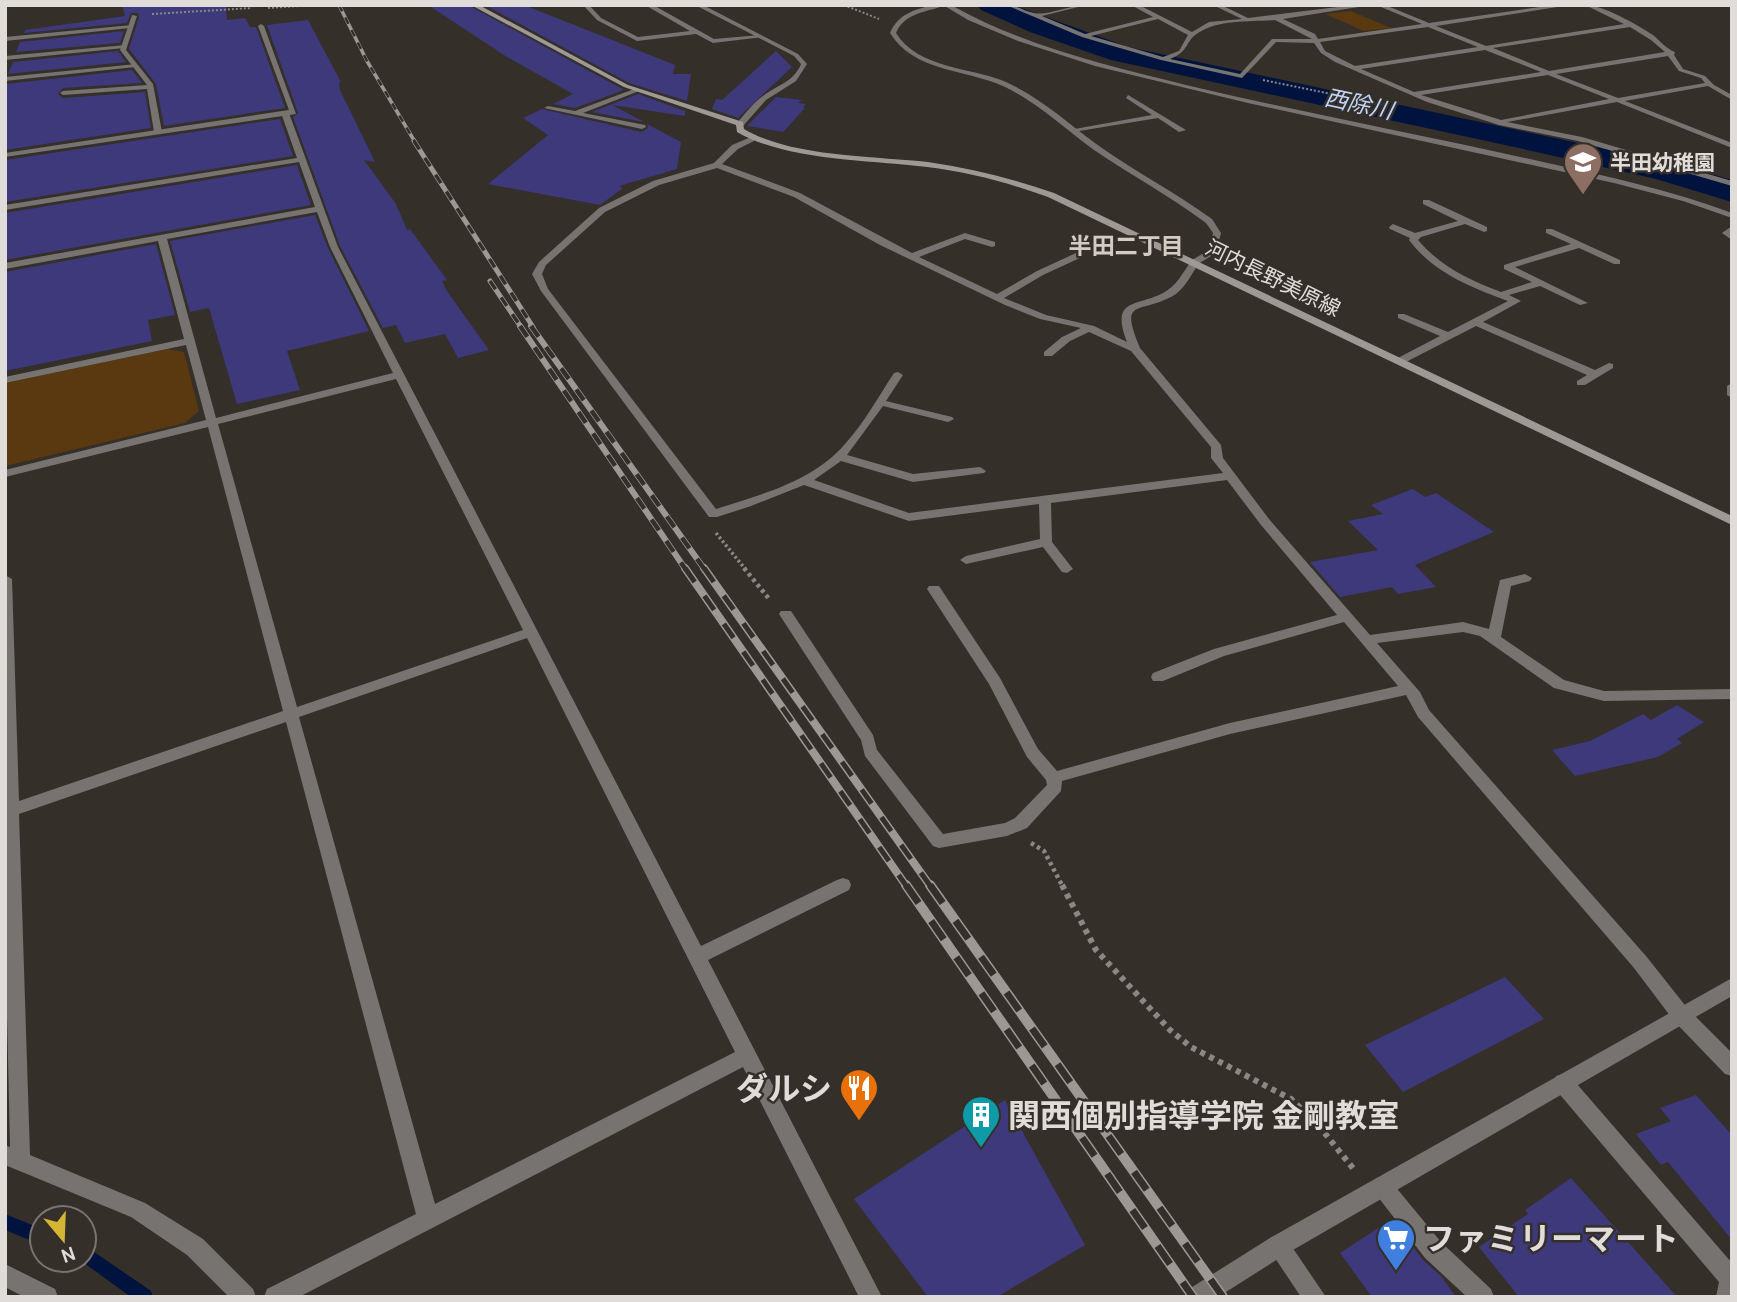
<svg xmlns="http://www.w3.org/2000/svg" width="1737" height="1302" font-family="Cabin,'Noto Sans JP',sans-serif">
	<rect width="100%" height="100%" fill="#342f29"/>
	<path fill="#5a3810" d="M1351,11l40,17 -27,3 -39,-17z
		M167,349l17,3 15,59 -14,12 -180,43v-83z"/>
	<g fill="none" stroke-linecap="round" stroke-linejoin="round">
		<path fill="#00133e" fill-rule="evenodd" d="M5,1214l37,15v16l-37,-15z
			M84,1245l67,46 2,6h-22l-51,-37h4z"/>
		<path fill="#00133e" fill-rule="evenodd" d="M977,5h36l115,42 549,117 55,16v22l-76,-23 -137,-31 -408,-88 -81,-28 -49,-22z"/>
	</g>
	<path fill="#3d397b" d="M122,5h104l1,15 18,-2 5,9h6l29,81 -121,18 -8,-42 -27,-35 10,-32 -1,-4h-7l-4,10 -103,10 1,-3 100,-14z
		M428,5h40l156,85 -49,18 -22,-4 20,-10 -66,-37z
		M485,5h39l151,60 -2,9h18l-4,27 -58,-18z
		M308,20l33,62h-2l1,8 35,72 -11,-2 32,44 11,26 3,-1 37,51 -5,1 5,10 42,59 -31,8 -13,-24 -40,9 -9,-18 -13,3 -43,-82 -47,-129 5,-4 -31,-88z
		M124,31l-4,12 -104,9 4,-10z
		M118,51l8,11 -118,12 5,-12z
		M776,51l16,16 -54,51 -26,-9 4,-10 6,1z
		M132,70l10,13 -79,5 -5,6 5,4 82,-6 6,36 -146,22v-66z
		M638,94l47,17v5l-73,-11 32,17 -52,-10z
		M776,97l26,3 -4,3 8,1 -3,3 2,1 -22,24 -36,-6z
		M542,109l99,23 7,-4 -1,-4 34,18 -4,27 -58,17 4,2 -23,17 -112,-21 60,-49 -25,-17z
		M280,119l13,37 -288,46v-42z
		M297,165l14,40 -306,55v-47z
		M315,215l13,33 41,83 -82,20 13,39 -63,14 -28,-96 -19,4 -20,-71z
		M156,244l19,71 -27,5 4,21 -147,30v-99z
		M1413,489l12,8 11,-4 58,39 -79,33 21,22 -38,7 -6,-7 -52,10 -30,-35 68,-12 -30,-29 35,-7 -12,-9z
		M1677,705l27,17 -27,17 5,4 -24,14 -83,19 -23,-26 38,-9 53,-27 8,6z
		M1505,977l39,42 -141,73 -38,-47z
		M1696,1095l36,40v105l-64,-78 -7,3 -25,-31 35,-13 -11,-13z
		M1005,1100l80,145 -88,52h-69l-74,-98z
		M1571,1178l106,119h-158l-40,-50 49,-33 -3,-4z
		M1392,1219l31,41 18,16 15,21h-84l-32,-44z"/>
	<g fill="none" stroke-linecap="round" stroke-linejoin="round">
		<path stroke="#8b8782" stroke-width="2" stroke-dasharray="2 2" stroke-linecap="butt" d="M844,5l35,14
			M268,8l45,-3
			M152,14l100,-6
			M1263,80l122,25"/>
		<path stroke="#8b8782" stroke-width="3.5" stroke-dasharray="2.5 2.5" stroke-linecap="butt" d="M716,533l30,37"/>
		<path stroke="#8b8782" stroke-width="4.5" stroke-dasharray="3.5 3.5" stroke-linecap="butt" d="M744,568l26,32
			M1031,843l13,8 19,36"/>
		<path stroke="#8b8782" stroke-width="6" stroke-dasharray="5 5" stroke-linecap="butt" d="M1062,885l34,65 74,80 21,17 100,52 28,27 37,46"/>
		<path fill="#777371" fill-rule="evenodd" d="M132,25l-2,3 -125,13v-4z
			M126,45l-2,3 -119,12v-4z
			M137,64l-2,3 -130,14v-4z
			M637,88l2,3 -56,22 62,12 1,2 -4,2 -98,-21 4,-2 27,5z"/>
		<path fill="#777371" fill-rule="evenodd" d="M583,5h6l12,13 37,19 52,-6 -45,-26h8l61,34 46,-4 3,2 -50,6 -17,-9 -59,7 -40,-21z
			M943,5h8c73,41 154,60 235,80 118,28 238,50 357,77 64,14 127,28 189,51v5l-49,-17 -69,-18 -366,-80 -153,-37 -77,-25 -50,-21z
			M1006,5c11,0 18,6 28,8 13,3 36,-8 52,-8l-44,11 43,18 68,-17 -22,-12h8l53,27 17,-10 33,-3 -29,-14h8l27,13 106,-13h17l-88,14 32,15 3,5 104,-15 -46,-19h9l44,18 124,-18h17l-134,21 50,20 138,-22 -39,-19c19,0 52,20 68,30 7,6 14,14 22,17l-1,3 9,14 22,7 9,9 18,10v5l-24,-14 -83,15 107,42v5l-115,-46 -110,20 75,15 150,44v5l-154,-45 -79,-16 -72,-23 -92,-40 -14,-9 -7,-10 -38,-1 -34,36 -81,-18 -79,-23zM1158,19l30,16 -9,16 -16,6 -72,-21zM1275,20l37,19h-40l-32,35 -70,-15c20,-8 14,-17 28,-26 21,-14 52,-11 77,-13zM1428,27l50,20 -123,19 -30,-15 -5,-9zM1630,27l21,13 14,12 -116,19 -56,-23zM1485,50l56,22 -127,20 -53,-23zM1668,56l11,15 22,7 4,5 -87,15 -62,-24zM1548,75l61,24 -108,21 -80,-25z
			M132,15l5,1 -11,34 27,34 9,48 -4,2 -4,-2 -7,-43 -84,6 -3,-2 3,-2 84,-6 -27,-35z
			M1128,95l58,35 -7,2 -21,-14 -85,14 -4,-2 83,-15 -26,-17z
			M285,111l4,2 49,134 363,699 136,-66 6,-2 6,2 2,5 -2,5 -141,70 174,337h-23l-116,-230 -444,230h-35l3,-8 149,-75 -130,-492 -267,92 11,341 115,48 58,36 50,50 3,8h-27l-42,-42 -56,-38 -126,-52v-20l5,2 -5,-220v-352l7,4 7,222 264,-90 -75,-284 -203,50v-7l201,-50 -20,-75 -181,38v-6l179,-38 -26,-98 -153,28v-6l310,-56 -16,-45 -294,48v-5l292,-47 -16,-45zM317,212l13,35 63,126 -177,45 -49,-179zM396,379l127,251 -226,77 -79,-283zM527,638l208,414 -300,152 -136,-487z
			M751,137l4,2 -1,2 -16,8 -16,15 78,29 112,60 53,-20 30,9v4l-3,1 -27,-8 -46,18 78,37 40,-23 39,-18h6v4l-39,18 -39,23 42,17 48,11 33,16c-17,-44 9,-35 36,-49 14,-7 20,-21 29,-33h6l2,2c-9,12 -15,28 -29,35 -33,17 -52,1 -31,51l81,97 2,13 46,61 101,116 93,-13 26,7 11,-49 25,-6 7,4 -2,3 -19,5 -10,51 63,43 40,11 128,-2v10l-128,2 -50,-13 -74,-52 -17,-4 -86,11 43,49 9,18 217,246 42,53 44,44v23l-7,-2 -51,-53 -40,-53 -216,-251 -12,-22 -176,39 -168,47 -1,10 -34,37 -20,8 -68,12 -6,-2 -68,-90 -4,-16 -82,-126 2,-3h10l82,124 4,15 66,84 62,-11 10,-5 32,-33 -1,-5 -19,-23 -38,-73 -62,-95 2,-3h10l61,92 38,71 19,22 173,-48 168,-37 -54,-64 -120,34 -61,25h-10l-2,-4 2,-4 61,-24 123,-34 -76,-90 -34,-45 -176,23 1,39 21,27 -6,4 -5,-1 -19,-25 -77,17 -6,-4 6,-4 74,-17 -1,-35 -130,17 -105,-36 -53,21 -34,11h-8l-168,-226 -9,-17 7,-12 60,-54 54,-27 61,-18 18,-18zM717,168l77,29 86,48 125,60 35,14 41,9 -19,9 -18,15v4h8l18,-15 19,-9 42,19 80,96v11l12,15 -314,40 -95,-33 27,-19 72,21 71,-9 2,-2 -6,-4 -67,7 -66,-19 36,-49 65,16 6,-3 -2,-2 -66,-16 17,-26 -5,-3 -4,1c-16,24 -29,49 -49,71 -33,38 -83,50 -129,65l-168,-220 -6,-15 4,-9 59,-53 54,-27z
			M1423,200h6l58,27v4l-3,1 -19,-8 -44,13 -3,3c22,26 51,40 83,52l31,-10 -28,-13v-4l67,-21 -25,-11v-4h6l68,31v4h-6l-35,-16 -64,19 73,36 -8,2 -40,-19 -31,9 12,6 -38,21 112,48 14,-7 4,1v4l-28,17h-8v-4l10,-6 -111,-49 -72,37h-8v-4l44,-23 -42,-18v-4h6l44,18 60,-31c-38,-14 -74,-28 -99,-61l1,-2 -20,-9 -1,-2 4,-3 22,9 43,-12 -35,-17z
			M1563,1074l7,2 162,187v34h-16l3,-15 -163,-192 -3,-7 3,-7z
			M1382,1176l7,3 52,63 50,47 3,8h-27l-42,-39 -50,-65 -3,-7 3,-7z
			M1278,1235l8,3 40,59h-25l-34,-51 3,-8z"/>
		<path fill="#777371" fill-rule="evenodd" d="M695,5h8l95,49 9,10 -11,17 -30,19 -23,26 -7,-2c9,-10 17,-21 27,-28 14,-11 31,-14 38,-32l-7,-8z
			M934,5h12c-18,7 -41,7 -50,28 22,36 75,34 110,49 35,16 63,42 93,64 37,26 77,47 113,73l9,14 -5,20 -18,11h-6v-4l17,-10 4,-17 -7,-10c-36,-27 -75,-48 -112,-73 -30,-22 -57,-48 -91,-64 -38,-17 -89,-14 -113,-53 8,-19 25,-24 44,-28z
			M261,24l3,2 32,88 -291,43v-4l284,-43 -31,-84z
			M1732,226v14l-10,-7z
			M1732,383v15l-5,-3v-9z
			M1732,978v18l-446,258 -68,43h-32l3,-8 81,-51z
			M5,1264l50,25 3,8h-34l-19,-10z"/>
		<path fill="#9f9995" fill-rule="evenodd" d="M471,5h8l149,80 115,37 1,7c47,28 129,27 184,33 43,6 85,17 126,31l678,323v9l-684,-328c-39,-14 -79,-25 -121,-30 -57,-7 -140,-6 -190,-35l-1,-7 -112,-38z"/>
		<defs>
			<path id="rail-far4" d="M339,5l28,56 48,81"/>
			<path id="rail-far3" d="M414,141l119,186
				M490,281l31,46"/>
			<path id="rail-far2" d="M520,326l166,244
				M531,326l174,244"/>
			<path id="rail-far1" d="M685,568l222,319
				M704,568l227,319"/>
			<path id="rail" d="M906,885l287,412
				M930,885l293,412"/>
		</defs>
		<use href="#rail-far4" stroke="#9c9894" stroke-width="3.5"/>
		<use href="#rail-far3" stroke="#9c9894" stroke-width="5"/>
		<use href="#rail-far2" stroke="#9c9894" stroke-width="6"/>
		<use href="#rail-far1" stroke="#9c9894" stroke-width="8"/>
		<use href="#rail" stroke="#9c9894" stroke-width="10"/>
		<use href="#rail-far4" stroke="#342f29" stroke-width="2.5" stroke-dasharray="7" stroke-linecap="butt"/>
		<use href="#rail-far3" stroke="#342f29" stroke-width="3.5" stroke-dasharray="10" stroke-linecap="butt"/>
		<use href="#rail-far2" stroke="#342f29" stroke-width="4.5" stroke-dasharray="13" stroke-linecap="butt"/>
		<use href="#rail-far1" stroke="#342f29" stroke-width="5" stroke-dasharray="17" stroke-linecap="butt"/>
		<use href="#rail" stroke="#342f29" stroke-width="7" stroke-dasharray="22" stroke-linecap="butt"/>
	</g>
	<defs>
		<symbol id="school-pin" viewBox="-11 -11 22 30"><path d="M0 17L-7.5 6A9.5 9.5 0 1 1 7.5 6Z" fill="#8d6e63" stroke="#342f29"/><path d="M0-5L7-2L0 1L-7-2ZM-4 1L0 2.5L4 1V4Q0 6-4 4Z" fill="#fff"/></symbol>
		<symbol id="restaurant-pin" viewBox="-11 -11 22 30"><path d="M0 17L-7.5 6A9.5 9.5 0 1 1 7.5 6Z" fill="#e8710a" stroke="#342f29"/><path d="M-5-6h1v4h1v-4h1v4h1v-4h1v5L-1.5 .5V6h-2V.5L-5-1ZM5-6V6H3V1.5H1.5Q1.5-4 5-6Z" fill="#fff"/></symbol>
		<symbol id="building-pin" viewBox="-11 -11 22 30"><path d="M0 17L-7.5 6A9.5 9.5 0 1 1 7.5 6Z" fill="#0f9aa8" stroke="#342f29"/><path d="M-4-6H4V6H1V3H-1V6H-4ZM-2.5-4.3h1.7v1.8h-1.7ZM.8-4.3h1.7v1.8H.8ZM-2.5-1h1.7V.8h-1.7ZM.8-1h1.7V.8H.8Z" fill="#fff"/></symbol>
		<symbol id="supermarket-pin" viewBox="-11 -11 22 30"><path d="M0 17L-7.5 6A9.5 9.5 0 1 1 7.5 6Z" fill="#3f7fe0" stroke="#342f29"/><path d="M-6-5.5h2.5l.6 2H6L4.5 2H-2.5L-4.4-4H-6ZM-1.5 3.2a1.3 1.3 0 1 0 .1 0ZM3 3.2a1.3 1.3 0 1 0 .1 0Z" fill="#fff"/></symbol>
	</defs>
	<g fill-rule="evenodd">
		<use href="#school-pin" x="1561" y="140" width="44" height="60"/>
		<use href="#restaurant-pin" x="837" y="1066" width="44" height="60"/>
		<use href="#building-pin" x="959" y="1093" width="44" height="60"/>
		<use href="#supermarket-pin" x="1374" y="1216" width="44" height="60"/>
	</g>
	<g text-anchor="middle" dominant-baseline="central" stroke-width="5" stroke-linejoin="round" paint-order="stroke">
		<g font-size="21" font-weight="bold" fill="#e0dcd9" stroke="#342f29" text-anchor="start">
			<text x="1610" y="162">半田幼稚園</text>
		</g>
		<g font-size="21" fill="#e0dcd9" stroke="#342f29">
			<text transform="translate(1273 278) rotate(26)">河内長野美原線</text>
		</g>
		<g font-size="23" font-style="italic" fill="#bfd4f8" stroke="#342f29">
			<text transform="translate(1359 104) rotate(12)">西除川</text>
		</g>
		<g font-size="23" font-weight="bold" fill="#d3ccc5" stroke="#342f29">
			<text x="1126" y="246">半田二丁目</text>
		</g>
		<g font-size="32" font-weight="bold" fill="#e0dcd9" stroke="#342f29" text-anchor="start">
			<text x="832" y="1088" text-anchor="end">ダルシ</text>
			<text x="1008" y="1115">関西個別指導学院 金剛教室</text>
			<text x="1423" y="1238">ファミリーマート</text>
		</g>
	</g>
	<rect width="1737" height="1302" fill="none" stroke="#e0dcd9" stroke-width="14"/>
	<g transform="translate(63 1239) rotate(161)"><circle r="33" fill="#342f29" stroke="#79746f" stroke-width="2"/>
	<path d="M0-5L12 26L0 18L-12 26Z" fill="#d5b534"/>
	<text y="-10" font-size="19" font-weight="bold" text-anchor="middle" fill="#e0dcd9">N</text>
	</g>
</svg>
